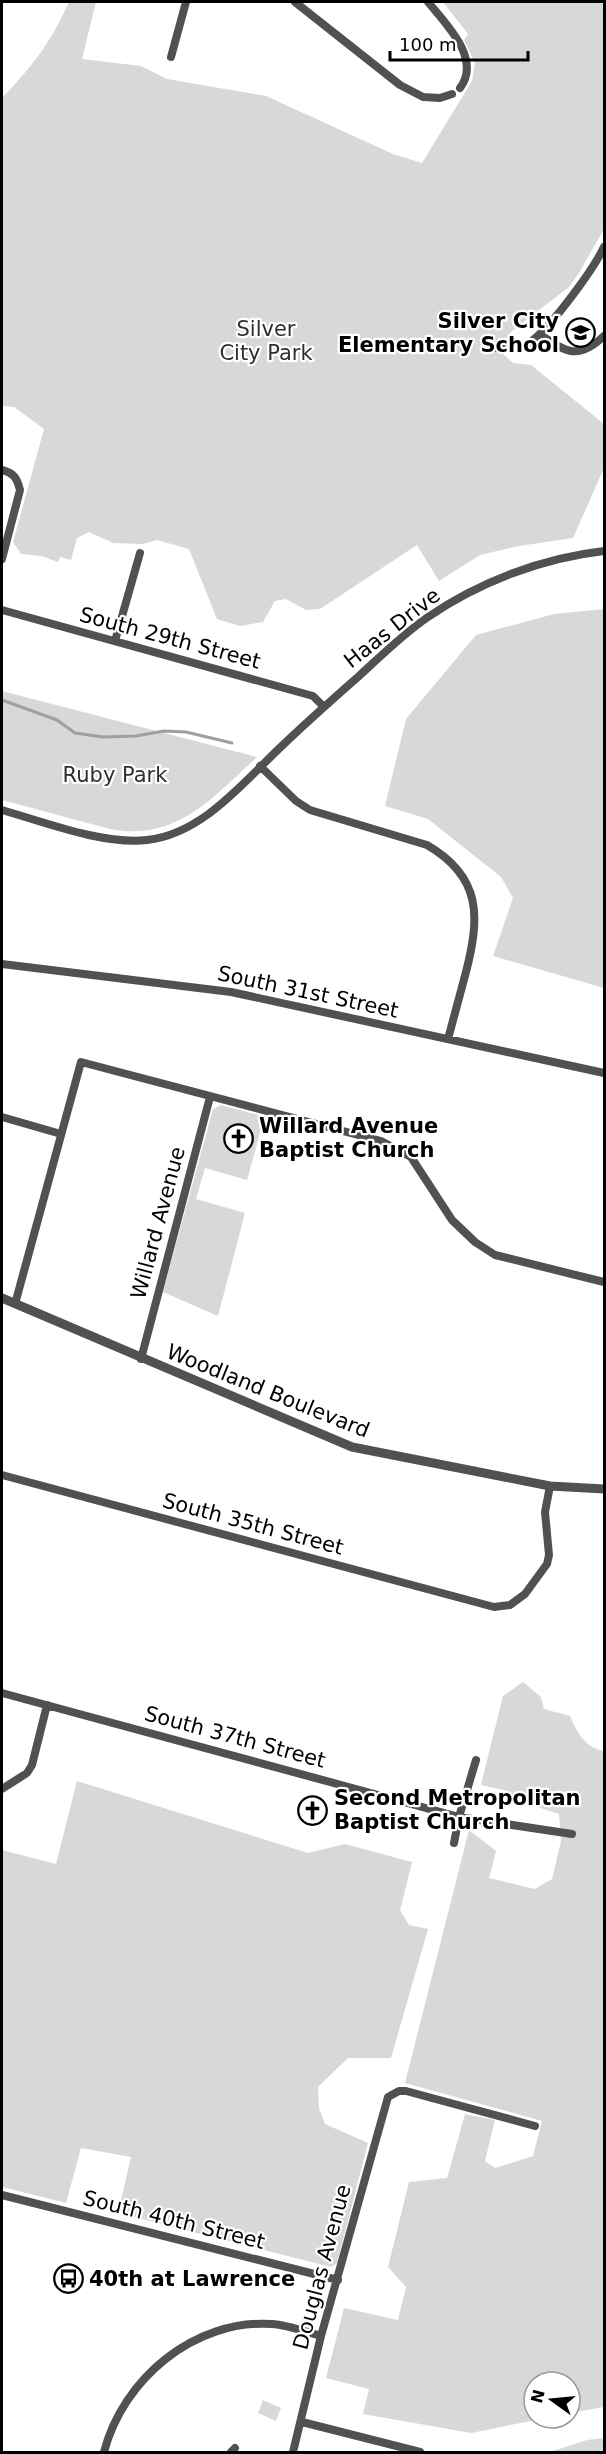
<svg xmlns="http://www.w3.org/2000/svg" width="606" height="2454" font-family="'DejaVu Sans',sans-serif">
	<rect width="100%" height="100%" fill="#fff"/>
	<path fill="#d8d8d8" d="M69,2h27l-14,57 59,7 26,13 99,17 127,58 29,9 50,-82 3,-18 -11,-23 4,-6 -25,-32h161v227l-25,44 -10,14 -57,44 -5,7 -3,17 9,8 18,2 73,59v44l-31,70 -54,8 -39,9 -41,26 -22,-36 -97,64 -14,1 -20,-11 -11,2 -12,21 -23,4 -23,-7 -28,-70 -32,-9 -14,4 -30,-1 -24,-11 -12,6 -6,22 -11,-3 -2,5 -17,-6 -20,-2 -8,-12 31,-113 -30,-22 -12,-1v-308c30,-31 49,-56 67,-96z
		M604,609v379l-111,-32 20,-58 -12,-21 -73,-58 -43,-13 21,-87 70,-84 78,-21z
		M2,691l255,66c-44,40 -80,85 -147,72l-108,-29z
		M221,1105l41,11 2,3 -17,61 -42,-12 -9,31 49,14 -27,103 -55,-24 50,-183z
		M523,1682l18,15 3,12 26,7c7,16 15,32 34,35v656l-34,6v-31h-36v36h12l-75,15 -108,-19 6,-25 -43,-11 18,-70 54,12 8,-33 -18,-20 21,-85 38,-4 18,-64 30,6 -10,41 10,7 38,-12 9,-35 -137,-38 64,-253 27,21 -7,27 46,11 17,-10 9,-38 -2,-27 -38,-12 -13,-11 -27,-6 22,-89z
		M77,1781l231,72 37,-9 67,18 -12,48 9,15 19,4 -37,129h-43l-30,29 1,21 6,16 43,19 -31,120 -6,4 -213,-54 13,-56 -50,-9 -15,55 -64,-16v-337l54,14z
		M263,2400l18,8 -5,13 -18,-8z
		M604,2438v14h-54l37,-12z"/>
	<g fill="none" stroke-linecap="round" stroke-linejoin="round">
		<path stroke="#9f9f9f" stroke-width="3" d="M2,700l55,20 18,13 28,4 33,-1 28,-5 22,1 46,11"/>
		<path stroke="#515151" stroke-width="8" d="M295,2l105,83 23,12 17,1 12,-4
			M428,2c18,22 54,57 32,86
			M171,57l15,-55
			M541,335c26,18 38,25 63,1
			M486,348c11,-1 26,1 37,-2 21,-7 71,-78 81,-99
			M2,470c12,3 15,8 18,20l-18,69
			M2,610l311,86 11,11
			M115,641l25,-88
			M260,766l36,35 14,9 117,35c55,32 53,72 39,127 -6,23 -12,45 -18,67
			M2,810c42,12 101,35 145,30 57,-6 99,-61 138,-97 24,-23 49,-45 74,-67 22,-20 44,-42 69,-59 51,-35 114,-59 176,-66
			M2,964l229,28 373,81
			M2,1117l59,17
			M15,1304l66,-242 300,79 30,16 41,63 23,22 20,13 109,27
			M141,1359l69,-262
			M2,1475l492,132 16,-2 15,-11 22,-30 2,-9 -4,-43 5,-26
			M2,1693l457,124 113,17
			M2,1789l25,-16 5,-8 15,-60
			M454,1843l5,-26 17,-57
			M2,2195l336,85
			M302,2422l118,30
			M104,2452c19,-73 90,-133 168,-128 16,1 34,8 49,12
			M231,2452l4,-4
			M293,2452l28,-116 67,-239 11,-6h7l129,35"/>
		<path stroke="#515151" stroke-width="9" d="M2,1298l350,149 198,39 54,3"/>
	</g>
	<defs>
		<symbol id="school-ring" viewBox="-11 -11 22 22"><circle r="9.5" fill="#fff" stroke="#000" stroke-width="1.5"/><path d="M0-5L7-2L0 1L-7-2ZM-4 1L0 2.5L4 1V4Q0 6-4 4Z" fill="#000"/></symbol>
		<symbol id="church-ring" viewBox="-11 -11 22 22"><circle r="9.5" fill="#fff" stroke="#000" stroke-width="1.5"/><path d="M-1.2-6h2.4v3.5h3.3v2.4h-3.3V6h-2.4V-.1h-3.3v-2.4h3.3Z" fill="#000"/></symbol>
		<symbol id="bus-ring" viewBox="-11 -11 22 22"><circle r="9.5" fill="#fff" stroke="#000" stroke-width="1.5"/><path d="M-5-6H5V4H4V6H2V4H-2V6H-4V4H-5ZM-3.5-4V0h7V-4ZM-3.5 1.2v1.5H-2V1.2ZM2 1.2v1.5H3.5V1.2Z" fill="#000"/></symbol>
	</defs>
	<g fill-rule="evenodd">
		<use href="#school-ring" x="564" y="316" width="33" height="33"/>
		<use href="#church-ring" x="222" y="1122" width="33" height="33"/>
		<use href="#church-ring" x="296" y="1794" width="33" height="33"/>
		<use href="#bus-ring" x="52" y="2262" width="33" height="33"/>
	</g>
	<g text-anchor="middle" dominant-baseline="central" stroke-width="4.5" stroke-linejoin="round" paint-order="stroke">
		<g font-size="21" font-weight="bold" fill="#000" stroke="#fff" text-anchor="start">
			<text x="559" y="321" text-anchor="end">Silver City<tspan x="559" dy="24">Elementary School</tspan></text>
			<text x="259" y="1126">Willard Avenue<tspan x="259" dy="24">Baptist Church</tspan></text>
			<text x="334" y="1798">Second Metropolitan<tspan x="334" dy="24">Baptist Church</tspan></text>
			<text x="89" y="2279">40th at Lawrence</text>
		</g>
		<g font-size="21" fill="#2f2f2f" stroke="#fff">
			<text x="266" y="329">Silver<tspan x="266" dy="24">City Park</tspan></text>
			<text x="115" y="775">Ruby Park</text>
		</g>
		<g font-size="21" fill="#000" stroke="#fff">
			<text transform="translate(392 628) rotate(-38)">Haas Drive</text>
			<text transform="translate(170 638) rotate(15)">South 29th Street</text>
			<text transform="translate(308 992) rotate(12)">South 31st Street</text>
			<text transform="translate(158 1223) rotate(-75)">Willard Avenue</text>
			<text transform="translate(268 1391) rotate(22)">Woodland Boulevard</text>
			<text transform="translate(253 1524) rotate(15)">South 35th Street</text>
			<text transform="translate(235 1737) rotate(15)">South 37th Street</text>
			<text transform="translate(174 2220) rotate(14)">South 40th Street</text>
			<text transform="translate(322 2267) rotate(-75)">Douglas Avenue</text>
		</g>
	</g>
	<rect width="606" height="2454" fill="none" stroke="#000000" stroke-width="6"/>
	<g transform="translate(552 2400) rotate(285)"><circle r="28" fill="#ffffff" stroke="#999999" stroke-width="1.5"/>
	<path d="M0-4.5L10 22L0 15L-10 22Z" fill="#000000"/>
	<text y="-9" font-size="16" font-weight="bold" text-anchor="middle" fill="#000000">N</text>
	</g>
	<path d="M390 51v9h138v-9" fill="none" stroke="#000000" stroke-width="3"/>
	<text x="399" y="51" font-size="18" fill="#000000" stroke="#ffffff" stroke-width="4.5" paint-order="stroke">100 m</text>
</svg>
